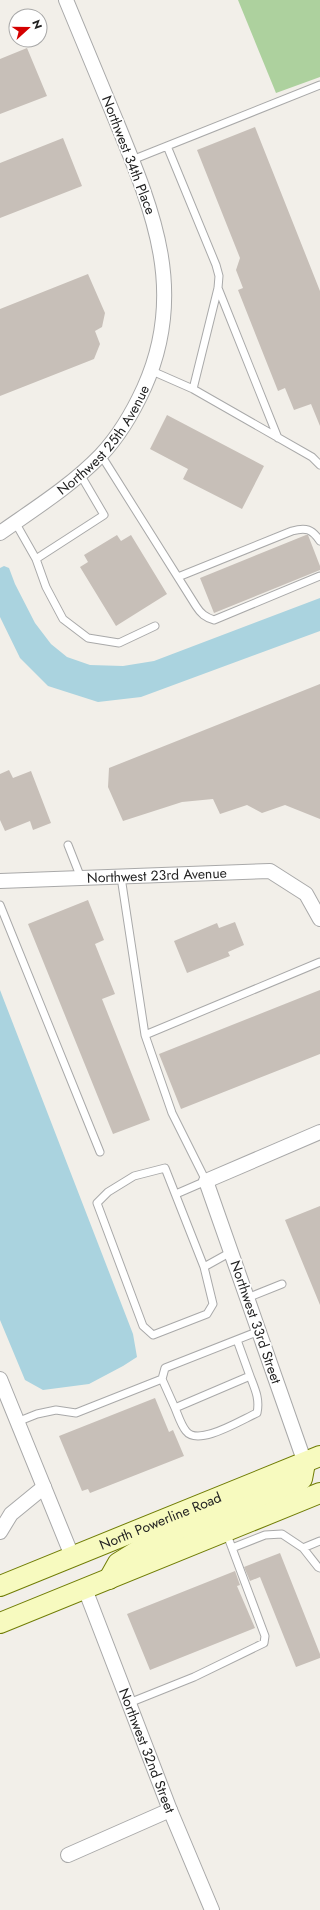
<svg xmlns="http://www.w3.org/2000/svg" width="320" height="1910" font-family="Jost,sans-serif">
	<rect width="100%" height="100%" fill="#f2efe9"/>
	<path fill="#add19e" d="M238,0h82v77l-44,16z"/>
	<path fill="#aad3df" d="M4,566l5,2 6,16 20,39 16,21 16,13 23,8 33,1 31,-5 166,-63v33l-179,66 -43,5 -50,-16 -28,-28 -20,-41v-49z
		M0,990l133,344 4,23 -14,9 -34,18 -46,6 -18,-10 -25,-60z"/>
	<path fill="#c7bfb8" d="M27,48l20,48 -47,18v-55z
		M255,127l65,164v135l-9,-22 -17,6 -9,-22 -7,3 -40,-101 5,-2 -7,-18 4,-12 -43,-108z
		M63,138l19,48 -82,32v-55z
		M88,274l17,39 -3,14 -7,4 5,13 -6,15 -94,37v-87z
		M167,415l97,51 -22,43 -59,-30 5,-10 -38,-20z
		M117,535l4,6 10,-6 36,59 -51,32 -36,-59 8,-5 -4,-7z
		M306,535h2l12,31v4l-106,43 -14,-35z
		M320,684v135l-35,-14 -23,8 -15,-8 -27,9 -7,-15 -31,3 -59,19 -15,-34 1,-19z
		M9,770l4,8 18,-7 20,52 -18,7 -3,-9 -25,10 -5,-11v-46z
		M88,900l16,40 -9,4 20,50 -13,5 48,121 -37,14 -85,-210z
		M235,922l9,23 -16,7 2,4 -43,17 -13,-32 43,-18 2,5z
		M320,990v64l-139,55 -22,-55z
		M320,1206v99l-35,-85z
		M155,1398l14,34 4,-2 11,26 -94,37 -2,-4 -6,2 -23,-55z
		M280,1553l40,101v4l-24,9 -36,-90 -10,4 -6,-14z
		M235,1571l5,14 -3,1 18,42 -105,42 -23,-56z"/>
	<g fill="none" stroke-linecap="round" stroke-linejoin="round">
		<defs>
			<path id="service" d="M167,146l49,119 3,11 -1,12 -25,101
				M132,160l188,-75
				M218,288l60,150
				M152,371l41,18 119,68 8,8
				M101,455l95,151c5,8 9,11 18,14l106,-44
				M15,522l21,37 68,-44 -24,-41
				M36,559l10,28 17,32 25,19 31,5 36,-17
				M178,577l114,-46c14,-4 20,-2 28,10
				M68,845l13,33
				M121,877l24,158 27,78 34,68 -30,13
				M0,905l100,247
				M145,1035l175,-73
				M204,1267l-39,-99 -31,8 -26,16 -11,11 46,123 10,9 54,-21 6,-10 -9,-37 27,-15
				M247,1298l35,-14
				M162,1379l13,29 75,-32 -13,-36
				M175,1408c3,7 6,17 11,23 12,16 55,-11 71,-18 3,-14 -2,-24 -7,-37
				M17,1422l20,-8 19,-4 20,3 86,-34 3,-11 94,-37
				M232,1548l33,-13 17,-1 21,14 17,-7
				M303,1548l15,19 2,1
				M129,1703l65,-26 70,-34 1,-7 -39,-104"/>
			<g id="minor">
				<path id="s1" d="M0,533c34,-24 71,-47 101,-78 18,-19 32,-43 43,-67 43,-95 10,-175 -27,-265 -17,-41 -34,-82 -51,-123"/>
				<path id="s2" d="M0,881l270,-10 36,23 14,25"/>
				<path d="M0,1379l72,177"/>
				<path d="M305,1463l-99,-282 114,-49"/>
				<path d="M0,1532l11,-18 33,-27"/>
				<path id="s3" d="M85,1589l85,221 42,100"/>
				<path d="M68,1855l102,-45"/>
			</g>
			<g id="secondary">
				<path d="M109,1579l9,-16 21,-13 154,-64 9,-7 3,-16"/>
				<path id="s4" d="M0,1586l320,-130"/>
				<path d="M0,1623l320,-130"/>
			</g>
		</defs>
		<use href="#service" stroke="#a9a9a9" stroke-width="9"/>
		<use href="#minor" stroke="#a9a9a9" stroke-width="16"/>
		<use href="#secondary" stroke="#707d05" stroke-width="22"/>
		<use href="#service" stroke="#fff" stroke-width="7"/>
		<use href="#minor" stroke="#fff" stroke-width="14"/>
		<use href="#secondary" stroke="#f7fabf" stroke-width="20"/>
	</g>
	<g text-anchor="middle" dominant-baseline="central" stroke-width="3.5" stroke-linejoin="round" paint-order="stroke">
		<g font-size="14" fill="#222" stroke="#fff">
			<text transform="translate(129 155) rotate(69)">Northwest 34th Place</text>
			<text stroke="none"><textPath href="#s1" startOffset="141">Northwest 25th Avenue</textPath></text>
			<text stroke="none"><textPath href="#s2" startOffset="157">Northwest 23rd Avenue</textPath></text>
			<text transform="translate(256 1322) rotate(71)">Northwest 33rd Street</text>
			<text stroke="none"><textPath href="#s4" startOffset="173">North Powerline Road</textPath></text>
			<text stroke="none"><textPath href="#s3" startOffset="173">Northwest 32nd Street</textPath></text>
		</g>
	</g>
	<g transform="translate(28 28) rotate(69)"><circle r="19" fill="#ffffff" stroke="#a7a7a7"/>
	<path d="M0-3L7 15L0 10L-7 15Z" fill="#d40000"/>
	<text y="-6" font-size="11" font-weight="bold" text-anchor="middle" fill="#222222">N</text>
	</g>
</svg>
